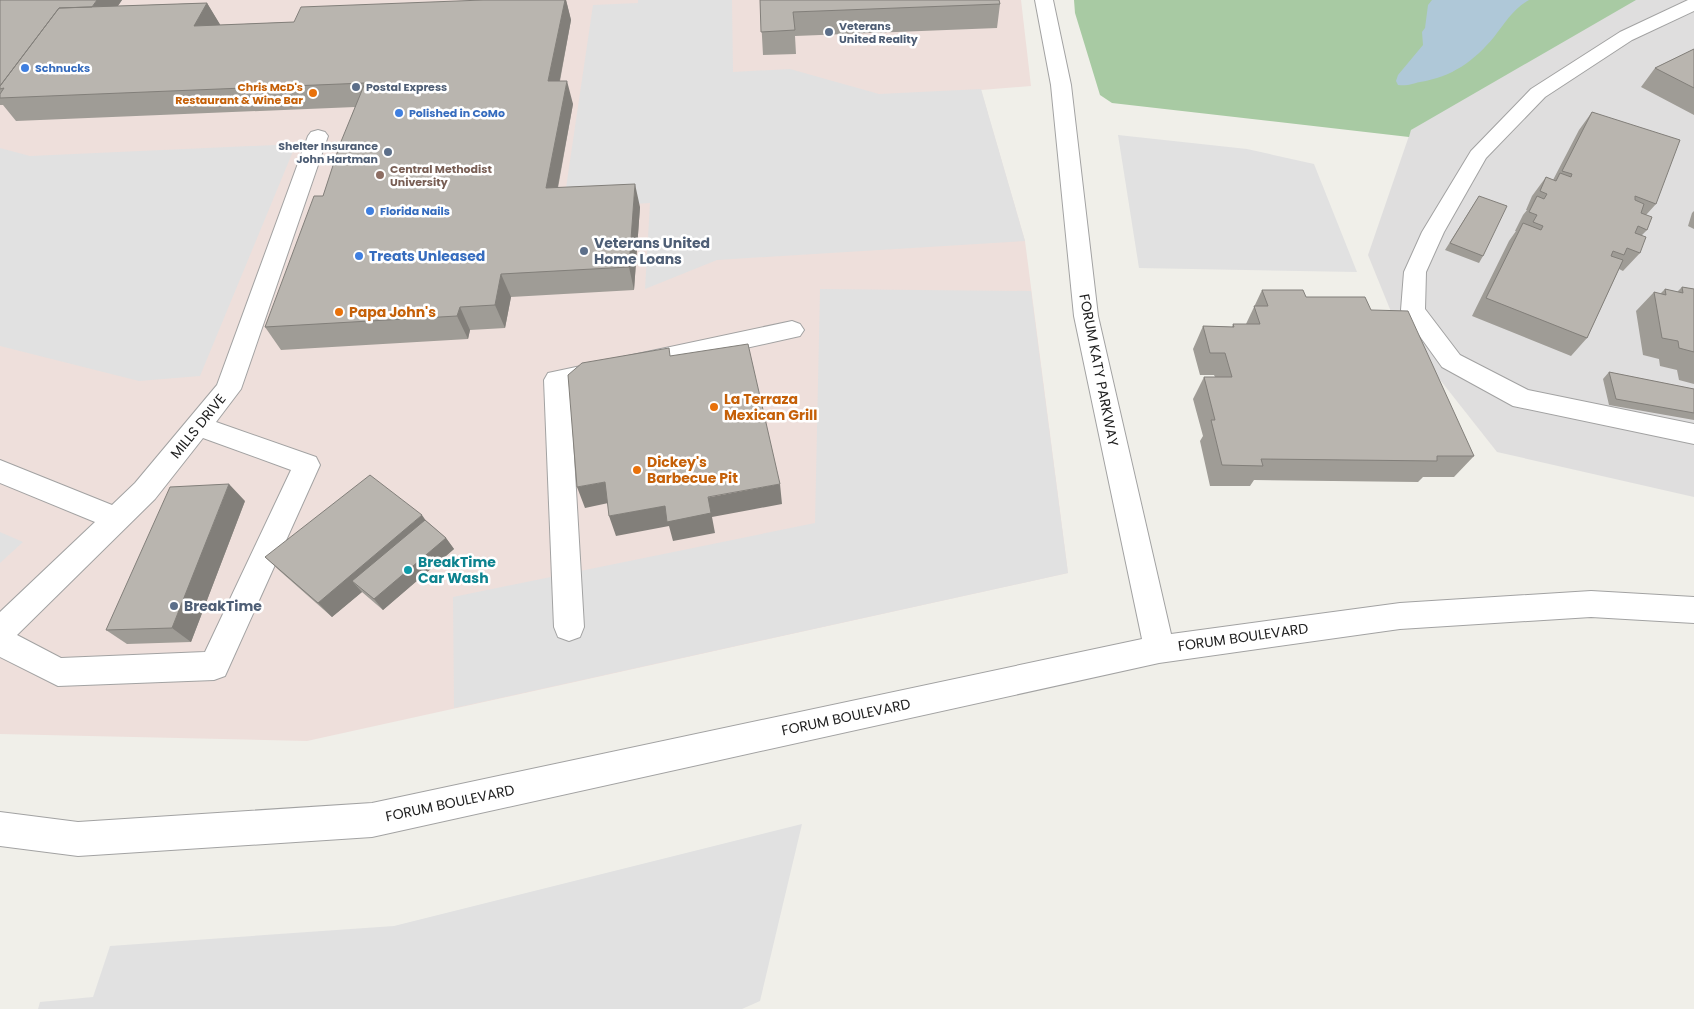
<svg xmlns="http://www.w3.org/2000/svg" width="1694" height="1009" font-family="Poppins,sans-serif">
	<rect width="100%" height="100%" fill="#f0efe9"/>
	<path fill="#dfdede" d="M1603,0h91v497l-197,-45 -101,-128 -28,-69 43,-125z"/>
	<path fill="#eedfdb" d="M0,0h1021l10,86 -50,4 44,151 43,332 -761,168 -307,-7z"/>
	<path fill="#a8caa3" d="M1074,0h562l-225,130 -2,7 -297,-34 -12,-8 -25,-82z"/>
	<path fill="#e1e1e1" d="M638,0h94l1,72 57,-3 89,25 102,-5 44,152 -308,19 -72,29 5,-86 -87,5 30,-203 45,-2z
		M1118,135l129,14 67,15 43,108 -218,-4z
		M296,144l-96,232 -61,5 -139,-35v-198l30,8z
		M820,289l211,2 37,282 -614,135 -1,-111 362,-74z
		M0,532l23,10 -23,21z
		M802,824l-42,177 -18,8h-704l2,-7 53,-5 17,-51 284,-20z"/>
	<path fill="#afc8d8" d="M1432,0h97c-16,9 -24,23 -35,37 -20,24 -42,40 -74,45 -9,2 -12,4 -22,3l-2,-4 2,-6 25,-30 -1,-13 3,-4 3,-23z"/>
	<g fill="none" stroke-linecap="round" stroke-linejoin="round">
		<defs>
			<path id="minor" d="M1035,0h18l18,85 27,231 73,318 229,-31 191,-12 103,6v26l-103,-6 -191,12 -241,34 -787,174 -294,19 -78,-10v-34l78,10 294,-19 770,-164 -68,-323 -23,-231z
				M1688,0h6v11l-62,29 -87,57 -59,61 -42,74 -18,40 -1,37 35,46 68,35 166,34v20l-181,-38 -71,-39 -41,-57 3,-38 18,-40 49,-81 60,-62 89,-57z
				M318,130l7,2 3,4 -87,253 -25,33 100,35 4,8 -95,211 -11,4 -156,6 -58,-29v-45l95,-90 -95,-39v-23l112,45 23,-22 82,-98 91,-249 3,-4zM203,438l88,32 -86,182 -144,6 -44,-23 138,-136z
				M792,321l8,3 4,6 -4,6 -230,51 14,240 -4,10 -11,4 -11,-4 -4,-10 -10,-247 4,-7z"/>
		</defs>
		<use href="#minor" stroke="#a2a2a2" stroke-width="2"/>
		<use href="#minor" fill="#fff" fill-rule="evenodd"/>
	</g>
	<path fill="#9f9c96" d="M0,0h122l-4,6 89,-3 13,22 74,-3 189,-22h83l5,20 -11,61 13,23 -15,84 82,19 -6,83 -123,7 -6,31 -35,2 -2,9 -187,11 -16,-23 58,-131 32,-89 -339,14 -13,-16h-3z
		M760,0l240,4 -3,24 -202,8 1,18 -33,1z
		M1694,49v66l-53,-28 14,-19z
		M1592,112l64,92 -10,11 1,15 -5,5 -2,18 -17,18 -4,-2 -32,69 -16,18 -99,-40 37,-75 7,-10h-1l8,-16 4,-5h-1l6,-14 14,-19 7,3 26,-50z
		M1479,196l4,60 -4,7 -34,-13z
		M1694,211v18l-6,-3 4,-13z
		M1682,287l12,2v95l-15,-4 -2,-10 -17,-4 -1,-7 -16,-4 -7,-44 18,-19 6,2 5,-5 12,3z
		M1262,290l44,7 65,13 103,146 -20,21h-31l-5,5 -164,-2 -4,6h-40l-10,-45 3,-5 -10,-37 11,-22h11l-1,-2h-14l-7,-26 10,-23 29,1 1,-3h13z
		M1609,372l85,17v31l-85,-15 -6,-26z
		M245,501l-54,141 -64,2 -21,-14z
		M425,520l21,18 8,11 -71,61 -21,-18 -30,25 -51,-45 -16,-15z"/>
	<path fill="#827f7a" d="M97,0h25l-19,27 -12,-18z
		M565,0h1l5,20 -16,85 -7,-24z
		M207,3l14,23h-27z
		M567,81l6,23 -20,108 -7,-24z
		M635,184l5,23 -6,83 -5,-23z
		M501,274l10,23 -6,31 -10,-23z
		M460,307l10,23 -2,9 -11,-23z
		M605,482l8,20 -28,6 -8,-21z
		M229,484l16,17 -54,141 -19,-14z
		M780,484l2,20 -70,13 3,16 -42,8 -4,-15 -53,10 -7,-20z
		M422,515l11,16 -81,50 10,11 -30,25 -14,-14z
		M446,538l8,11 -71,61 -9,-11z"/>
	<path fill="#b9b5af" stroke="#827f7a" d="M0,0h97l-5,7 -33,1 -59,78z
		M483,0h82l-17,81h19l-21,107 89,-4 -6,83 -128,7 -6,31 -35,2 -3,9 -192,11 49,-131h9l17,-52 25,-61 -365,15v-4l4,-6 -4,1v-3l59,-78 148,-5 -13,23 100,-4 7,-15z
		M760,0h239l1,4 -207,8 2,18 -34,2z
		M1694,49v39l-39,-20z
		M1592,112l88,28 -24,64 -21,-8v4l9,4 -3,9 11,4 -5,13 -9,-4 -3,7 11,4 -6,16 -13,-5 -3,7 -11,-4 -2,5 12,4 -36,78 -101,-40 37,-75 18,7 2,-4 -10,-4 4,-7 -8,-3 8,-16 7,3 3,-5 -7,-3 6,-14 10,4 4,-8 11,4 1,-3 -10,-3z
		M1479,196l28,10 -24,50 -33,-13z
		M1682,287l12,2v63l-15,-4 -1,-7 -16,-3 -8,-46 12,3 -1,-6 18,4z
		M1262,290h41l3,7h59l6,13 37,1 66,145h-37v5l-176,-2 2,7 -41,-1 -11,-45h4l-11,-43h28l-7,-24h-15l-7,-27 31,1 -1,-3h27l-6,-18h14z
		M748,344l32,140 -72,13 3,16 -44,9 -2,-16 -56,10 -4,-34 -28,5 -9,-112 14,-12 87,-15 1,8z
		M1609,372l85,17v24l-78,-14z
		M370,475l52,40 -104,88 -53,-46z
		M229,484l-57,144 -66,2 64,-143z
		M425,520l21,18 -72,61 -22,-18z"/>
	<g fill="#5c6f8a" stroke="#fff" stroke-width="2">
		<circle cx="829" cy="32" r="5"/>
		<circle cx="356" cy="87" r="5"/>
		<circle cx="388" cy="152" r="5"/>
		<circle cx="584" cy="251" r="5"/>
		<circle cx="174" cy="606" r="5"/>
	</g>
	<g fill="#3f7fe0" stroke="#fff" stroke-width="2">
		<circle cx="25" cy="68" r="5"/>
		<circle cx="399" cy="113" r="5"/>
		<circle cx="370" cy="211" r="5"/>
		<circle cx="359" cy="256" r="5"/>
	</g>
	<g fill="#e8710a" stroke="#fff" stroke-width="2">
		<circle cx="313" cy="93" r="5"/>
		<circle cx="339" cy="312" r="5"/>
		<circle cx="714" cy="407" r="5"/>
		<circle cx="637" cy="470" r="5"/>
	</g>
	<circle fill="#8d6e63" stroke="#fff" stroke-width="2" cx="380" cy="175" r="5"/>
	<circle fill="#0f9aa8" stroke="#fff" stroke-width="2" cx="408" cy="570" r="5"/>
	<g text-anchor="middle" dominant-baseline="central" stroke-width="5" stroke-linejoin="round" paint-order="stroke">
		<g font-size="11" font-weight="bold" fill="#4e5e75" stroke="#fff" text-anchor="start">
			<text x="839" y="26">Veterans<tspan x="839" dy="13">United Reality</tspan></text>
			<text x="366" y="87">Postal Express</text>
			<text x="378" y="146" text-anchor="end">Shelter Insurance<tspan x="378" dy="13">John Hartman</tspan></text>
		</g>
		<g font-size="11" font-weight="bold" fill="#366cbe" stroke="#fff" text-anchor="start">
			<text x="35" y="68">Schnucks</text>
			<text x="409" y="113">Polished in CoMo</text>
			<text x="380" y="211">Florida Nails</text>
		</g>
		<g font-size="11" font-weight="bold" fill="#c56008" stroke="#fff" text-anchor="end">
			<text x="303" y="87">Chris McD's<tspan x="303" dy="13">Restaurant &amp; Wine Bar</tspan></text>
		</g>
		<g font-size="11" font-weight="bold" fill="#785e54" stroke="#fff" text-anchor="start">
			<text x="390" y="169">Central Methodist<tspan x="390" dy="13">University</tspan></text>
		</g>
		<g font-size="14" font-weight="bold" fill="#4e5e75" stroke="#fff" text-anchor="start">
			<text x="594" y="243">Veterans United<tspan x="594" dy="16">Home Loans</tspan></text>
			<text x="184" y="606">BreakTime</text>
		</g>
		<g font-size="14" font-weight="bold" fill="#366cbe" stroke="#fff" text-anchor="start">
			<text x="369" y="256">Treats Unleased</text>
		</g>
		<g font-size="14" font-weight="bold" fill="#c56008" stroke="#fff" text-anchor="start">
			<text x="349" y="312">Papa John's</text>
			<text x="724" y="399">La Terraza<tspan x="724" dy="16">Mexican Grill</tspan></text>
			<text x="647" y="462">Dickey's<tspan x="647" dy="16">Barbecue Pit</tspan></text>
		</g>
		<g font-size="14" fill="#212121" stroke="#fff">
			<text transform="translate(1099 370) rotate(79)">FORUM KATY PARKWAY</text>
			<text transform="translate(198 426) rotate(-51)">MILLS DRIVE</text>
			<text transform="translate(1243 637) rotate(-8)">FORUM BOULEVARD</text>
			<text transform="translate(846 717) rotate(-12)">FORUM BOULEVARD</text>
			<text transform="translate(450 803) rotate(-12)">FORUM BOULEVARD</text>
		</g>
		<g font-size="14" font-weight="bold" fill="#0d838f" stroke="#fff" text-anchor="start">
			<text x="418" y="562">BreakTime<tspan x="418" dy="16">Car Wash</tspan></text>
		</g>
	</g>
</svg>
